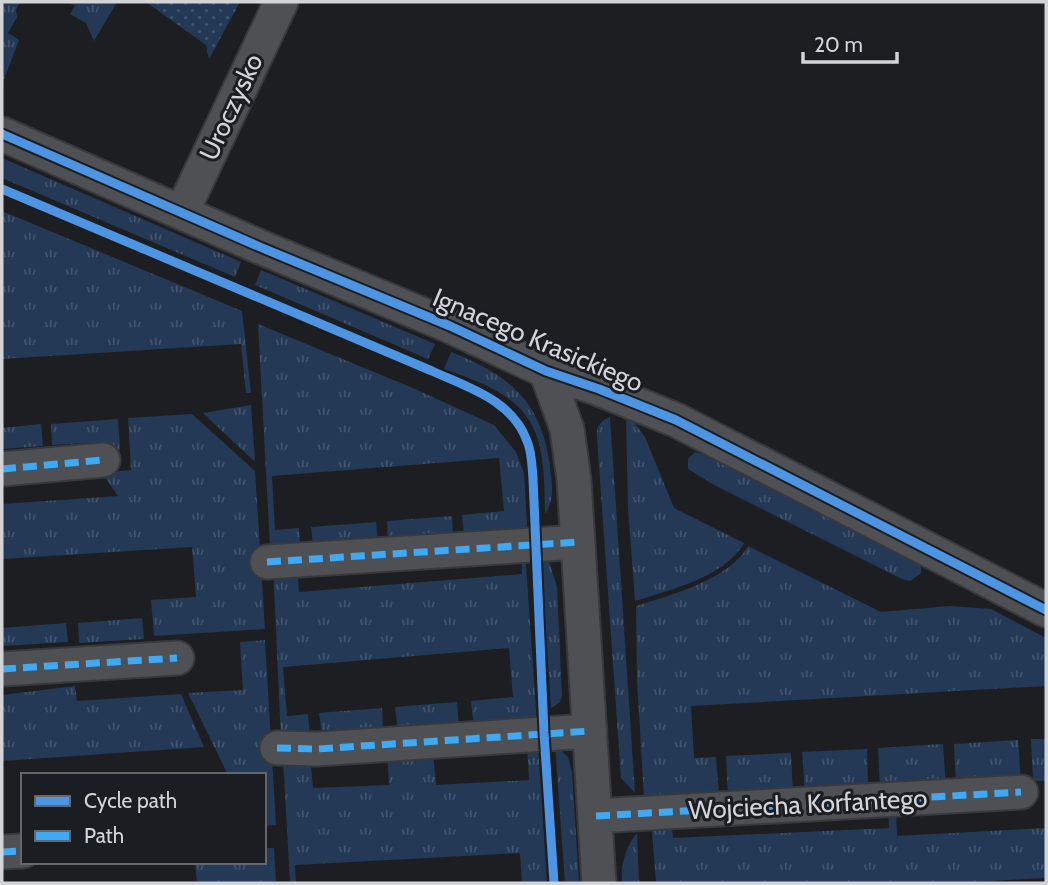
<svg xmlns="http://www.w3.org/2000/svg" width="1048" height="885" font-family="Cabin,sans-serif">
	<defs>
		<pattern id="grass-tufts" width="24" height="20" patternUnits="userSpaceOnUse" patternTransform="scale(1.75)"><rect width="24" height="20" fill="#243956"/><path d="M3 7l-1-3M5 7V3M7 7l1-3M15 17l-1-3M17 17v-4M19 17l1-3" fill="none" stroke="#43556e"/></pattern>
		<pattern id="garden-dots" width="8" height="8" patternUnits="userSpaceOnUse" patternTransform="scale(1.75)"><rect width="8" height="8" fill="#243956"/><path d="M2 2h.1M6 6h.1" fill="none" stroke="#43556e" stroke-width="1.8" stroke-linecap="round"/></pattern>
	</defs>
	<rect width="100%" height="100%" fill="#1c1e21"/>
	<path fill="url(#grass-tufts)" d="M2,2h18l-4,8 1,7 -9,16 11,7 -16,42z
		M68,2h49l-23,39 -8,-18 -16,-9 5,-8z
		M2,158l239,104 -6,15 -233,-99z
		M2,211l240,100 9,82h-5l-5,-49 -239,15z
		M261,270l174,74 -7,15 -173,-74z
		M258,324l157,65 79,36 22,27 8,21 4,66 -64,-4 -2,-20 42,-4 -5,-53 -227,18 3,54 24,-2 1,16 -30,2z
		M451,352c58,23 91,49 99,115 2,18 5,32 -5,47 0,-92 -12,-115 -101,-145z
		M251,405l4,57 -52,-49z
		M192,414l63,57 10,158 -111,7 -3,-36 45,-3 -4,-50 -190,12v-55l116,-8 -16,-23 29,-3 -3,-52z
		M610,417l25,376 -14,-15 -24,-341c-1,-10 3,-16 13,-20z
		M118,419l2,31 -18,2 -1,-10 -49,3 -1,-21z
		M626,419l8,3 11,15 29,71 70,35c-19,34 -74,47 -109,58l-7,-92z
		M41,424l2,22 -41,3v-21z
		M695,452l24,7 197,102 5,6v6l-11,8 -8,-2 -186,-93 -28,-17v-10z
		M452,516l1,19 -65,5 -1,-19z
		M376,522l2,19 -65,4 -2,-18z
		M748,546l133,66 69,-6 41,3 55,29v48l-355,20 3,52 22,-1 3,40 -75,1 -7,-118 -1,-74c35,-11 94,-27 112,-60z
		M521,549l4,2 12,173 -63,4 -3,-27 42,-4 -4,-49 -226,19 4,49 21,-2 2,23 -29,3 -8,-175 24,-1 2,28 223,-18z
		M541,553l7,5 9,29 5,109 -2,6 -9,6z
		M142,618l2,21 -65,4 -1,-20z
		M66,623l2,19 -65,4 -1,-18z
		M265,640l11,185 -12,1v-51h-36l-40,-82 55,-3 -3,-48z
		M75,686l2,15 104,-7 23,53 -202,14v-66z
		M457,702l2,26 -61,3 -3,-24z
		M382,708l1,24 -61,4 -3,-23z
		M1031,739h15v42h-13z
		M1018,740l3,40 -65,5 -2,-41z
		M943,744l3,42 -66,2 -2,-40z
		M527,745h11l9,138h-25l-2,-30 -225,12 1,18h-6l-7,-125 27,-2 3,32 76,-3 -2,-32 46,-2 3,34 93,-5z
		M555,745l13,12 4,15 7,111h-14z
		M867,749l1,39 -63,5 -3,-41z
		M791,753l2,40 -65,4 -2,-41z
		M888,808h8l1,28 149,-8v50l-97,5h-293l-4,-52 4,-8 15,-3 2,18 216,-10z
		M637,833l2,50h-17c0,-20 2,-34 15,-50z
		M264,848h10l2,35h-79l-2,-21h69z"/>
	<path fill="url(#garden-dots)" d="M146,2h94l-31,57 -3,-14z"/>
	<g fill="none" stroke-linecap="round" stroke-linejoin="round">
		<defs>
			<path id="minor" d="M2,134l258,113 190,79 96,45 53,18 77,31 370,190
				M182,212l99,-210
				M546,371l21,58 7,51 25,403
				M2,469l101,-9
				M267,562l311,-20
				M2,669l175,-11
				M277,748l40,1 273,-18
				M596,816l425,-24
				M2,852l21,-1"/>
		</defs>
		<use href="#minor" stroke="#38393c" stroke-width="37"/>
		<use href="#minor" stroke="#4e5053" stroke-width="33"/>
		<path stroke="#3fa9f5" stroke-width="7" stroke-dasharray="14 7" stroke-linecap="butt" d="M2,469l101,-9
			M267,562l311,-20
			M2,669l175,-11
			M277,748l40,1 273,-18
			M596,816l425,-24
			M2,852l21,-1"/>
		<defs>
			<path id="cycleway" d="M2,134l258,113 190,79 96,45 53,18 77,31 370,190
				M2,189l430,182c37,17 80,29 95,70 5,11 5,26 6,38l11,254 10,150"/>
		</defs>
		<use href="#cycleway" stroke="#1a1e23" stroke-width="13"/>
		<use href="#cycleway" stroke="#4d94e3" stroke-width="9"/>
	</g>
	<g text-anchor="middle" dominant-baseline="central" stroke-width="6" stroke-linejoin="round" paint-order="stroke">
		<g font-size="26" fill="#d2d4d8" stroke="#1a1e23">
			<text transform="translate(231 107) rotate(-65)">Uroczysko</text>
			<text transform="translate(538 340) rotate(23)">Ignacego Krasickiego</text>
			<text transform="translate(808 804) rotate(-3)">Wojciecha Korfantego</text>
		</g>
	</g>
	<rect width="1048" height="885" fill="none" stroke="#d2d4d8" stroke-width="7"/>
	<rect x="21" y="773" width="245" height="91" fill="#1a1e23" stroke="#64676b" stroke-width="2"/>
	<rect x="35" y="796" width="35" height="10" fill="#4d94e3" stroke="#64676b" stroke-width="2"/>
	<text x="84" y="808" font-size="21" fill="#d2d4d8">Cycle path</text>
	<rect x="35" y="831" width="35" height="10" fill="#3fa9f5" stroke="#64676b" stroke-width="2"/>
	<text x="84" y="843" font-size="21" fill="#d2d4d8">Path</text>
	<path d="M803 52v10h94v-10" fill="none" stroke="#d2d4d8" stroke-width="3.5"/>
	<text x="814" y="52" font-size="21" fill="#d2d4d8" stroke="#1a1e23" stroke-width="5" paint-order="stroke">20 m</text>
</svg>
